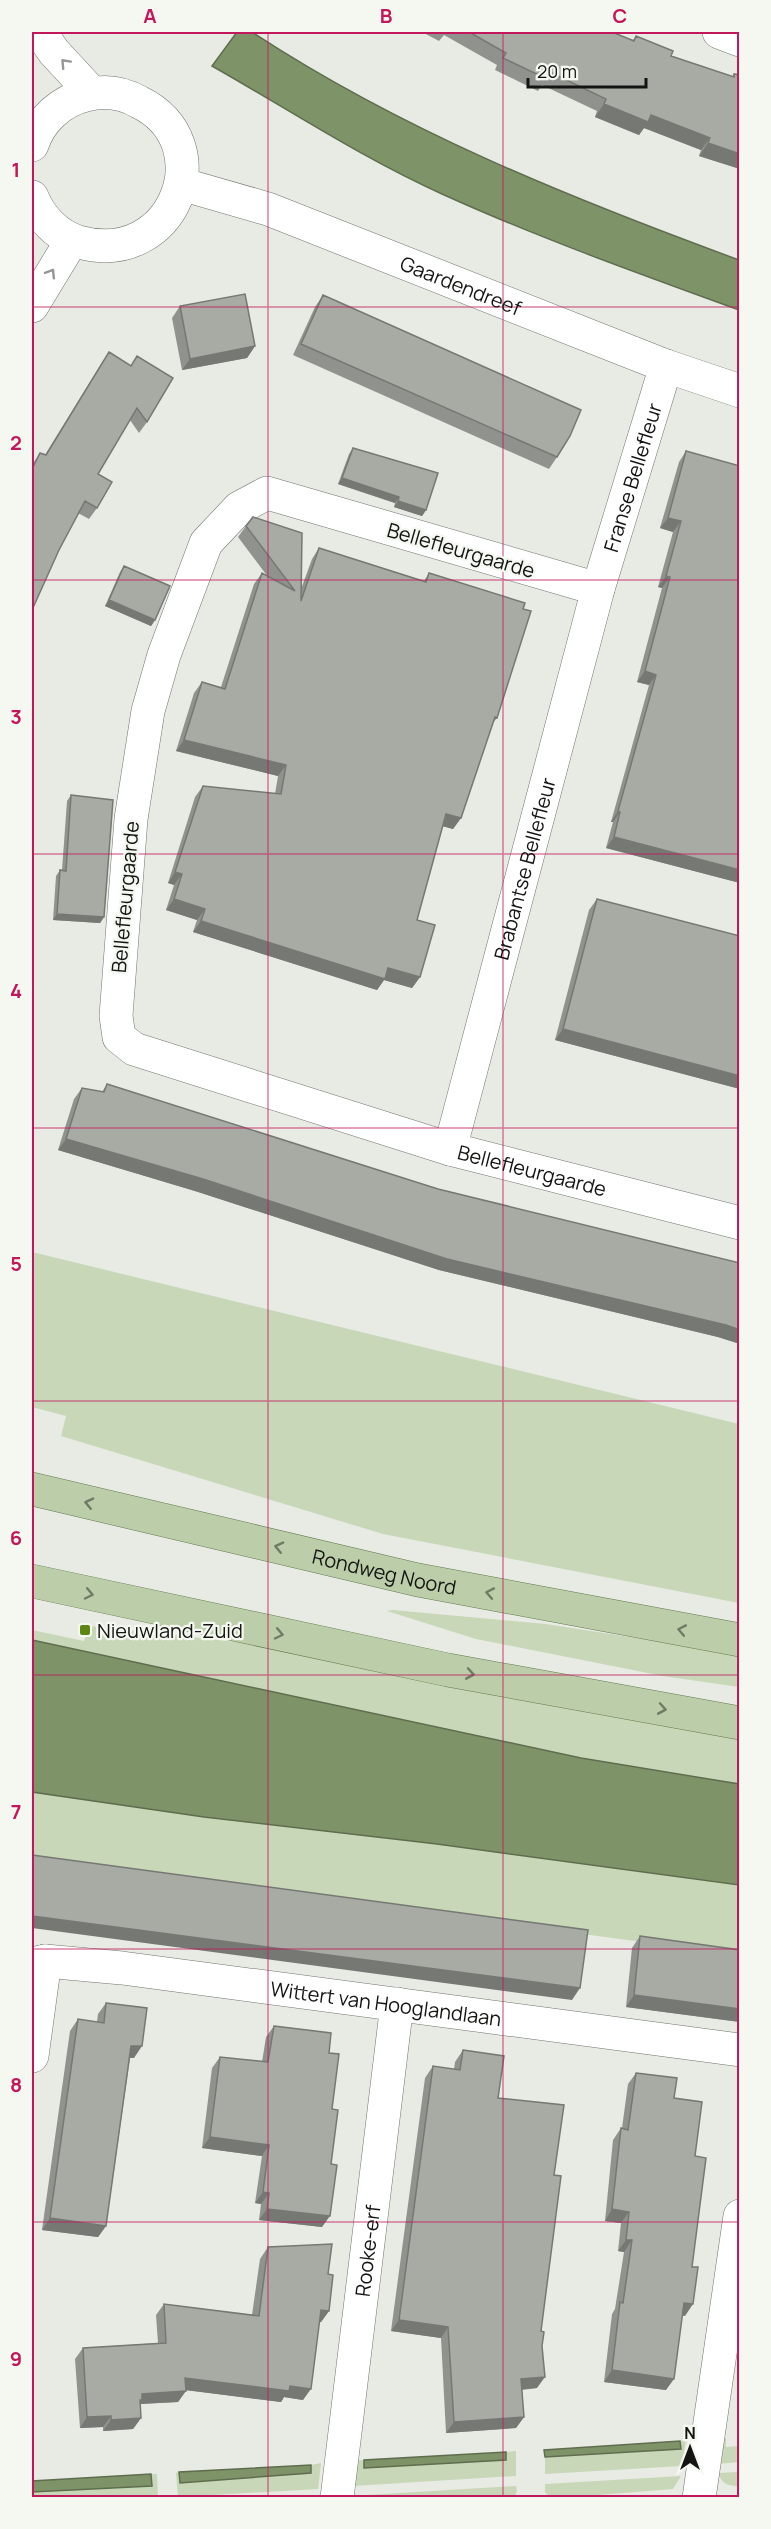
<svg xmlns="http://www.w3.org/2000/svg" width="771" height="2529" font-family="Manrope,sans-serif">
	<rect width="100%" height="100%" fill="#e7ebe3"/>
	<path fill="#c8d7b8" d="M32,1252l707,172v179l-356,-69 -322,-98 5,-20 -34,-9z
		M393,1610l153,14 193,30v33l-76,-11 -187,-37 -89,-28z
		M90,1626l157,17 321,66 171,29v46l-158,-26 -549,-118v-10l52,11z
		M32,1792l172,25 233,27 302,41v70l-707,-95z
		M722,2438h4v9l13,-1v16l-21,2z
		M686,2440l-4,26 -137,8v-17l135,-8v-8z
		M516,2451v25l-163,10 3,-25 8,-1v8l142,-8v-8z
		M321,2463l-3,26 -140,8 -2,-24 3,-1 1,11 130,-10 1,-8z
		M739,2472v14c-11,0 -17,-2 -21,-13z
		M151,2474h6l1,23 -126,1v-6l119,-6z
		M681,2476l-8,13 -112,9 -11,-1 -5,-5v-8z
		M516,2486l1,6 -4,6 -162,-2z"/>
	<path fill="#7f9369" stroke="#5f6d4f" stroke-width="1.5" d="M237,32h15c151,99 318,166 487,228v50c-99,-36 -200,-72 -297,-116 -80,-36 -154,-85 -230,-128z
		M32,1640l549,118 158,26v101l-302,-41 -233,-27 -172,-25z
		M680,2441l1,8 -136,8 -1,-7z
		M506,2452v8l-142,8v-8z
		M311,2465v8l-131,10 -1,-11z
		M151,2474l1,12 -120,6v-11z"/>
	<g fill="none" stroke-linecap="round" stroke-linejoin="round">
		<defs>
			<g id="minor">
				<path d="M40,32l14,20 38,41"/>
				<path d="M719,32l21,8"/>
				<path d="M32,145c8,-25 29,-44 54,-50 19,-5 37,-2 53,7 84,41 35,167 -60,140 -22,-6 -39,-25 -47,-45"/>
				<path id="s1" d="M181,184l87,25 398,157 74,25"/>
				<path d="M32,306l40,-66"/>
				<path id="s2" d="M598,589l-331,-96 -28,15 -33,35 -42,112 -16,56 -17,108 -15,197 3,21 15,12 316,100 290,74"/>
				<path id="s3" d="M450,1149l148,-560 68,-223"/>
				<path id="s4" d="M32,1964l13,-3 77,7 618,82"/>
				<path d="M32,2056l13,-95"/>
				<path id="s5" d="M337,2498l60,-494"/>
				<path d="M699,2498l41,-282"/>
			</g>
			<g id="major">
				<path id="s6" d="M32,1489l386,91 322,60"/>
				<path d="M32,1581l416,89 292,53"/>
			</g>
		</defs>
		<use href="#minor" stroke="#71756e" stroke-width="34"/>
		<use href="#major" stroke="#65784f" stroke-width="34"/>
		<use href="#minor" stroke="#fff" stroke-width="33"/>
		<use href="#major" stroke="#bccea9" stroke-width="33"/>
	</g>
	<path fill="#90938d" d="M422,32h190l21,8 3,-4 35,20 61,21 2,-3 6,1v94l-41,-13 2,-6 -57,-22 -5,7 -44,-18 2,-6 -55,-26 -4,6 -43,-21 2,-5 -53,-30 -5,6z
		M323,295l234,162 -8,12 -256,-114 22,-48z
		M180,306l75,40 -8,12 -65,12 -10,-52z
		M109,352l22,14 6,-10 10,66 -8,11 -9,-13 -32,54 -1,34 -8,11 -11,-6 -19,37 -27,60v-145l8,-12 5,2 56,-91z
		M353,448l73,62 -4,6 -28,-9 1,-4 -57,-19 11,-30z
		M686,451l54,432 -134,-35 7,-26h-2l38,-137 -12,-3 25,-94 -4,-1 15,-55 -13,-4 19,-66z
		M246,526l55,63 11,-30 7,-11 105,33 5,-8 94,36 -26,109 -5,6 -31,94 -8,11 -10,-3 -26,94 3,57 -8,11 -28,-8 -7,10 -184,-58 4,-12 -31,-10 8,-25 -6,-2 27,-86 8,-11 72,8 3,-18 -102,-25 18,-58 8,-11 19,5 33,-103 8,-11 6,4 -30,-40z
		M124,566l31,54 -4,6 -46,-20 15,-34z
		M71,795l33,122 -4,6 -47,-3 3,-44 4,-6h2l5,-69z
		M597,899l143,37v153l-185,-49 34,-130z
		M107,1084l331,105 302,74v81l-22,-7 -279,-67 -244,-79 -137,-41 16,-51 8,-11 20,4z
		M640,1936l100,14v72l-114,-15 6,-59z
		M106,2003l28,55h-4l-24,168 -8,11 -56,-7 28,-199 8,-12 19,3 1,-8z
		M274,2026l55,27 3,56 -10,118 -63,-7 2,-16 -6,-1 7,-47 -60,-8 10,-80 8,-11 42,5 4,-25z
		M463,2050l91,125 -13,156 -4,57 -15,2 2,27 -8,11 -70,5 -5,-95 -50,-7 34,-253 8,-12 21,3 1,-7z
		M636,2073l38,25 21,58 -10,160 -3,-1 -16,75 -62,-8 8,-68 3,-5 9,-57 -6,-1 3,-28 -16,-2 8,-81 8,-12h1l6,-44z
		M268,2247l60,27 1,37 -8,11h-2l-16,78 -19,-3 -3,5 -95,-12 -8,12 -38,2 1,14 -8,11 -30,2v-4l-23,1 -5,-69 8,-11 75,-5 -2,-28 8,-11 88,11 8,-56z"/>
	<path fill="#767873" d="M604,104l47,11 59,23 -9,12 -57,-22 -5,7 -44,-18z
		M708,143l32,11v15l-41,-13z
		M255,346l-8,12 -65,12 8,-11z
		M342,478l57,19 -4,6 -57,-19z
		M398,501l28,9 -4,6 -28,-9z
		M668,518l13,3 -8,11 -13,-4z
		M666,576l4,1 -8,11 -4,-1z
		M109,600l46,20 -4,6 -46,-20z
		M645,671l11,4 -7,10 -12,-3z
		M184,740l102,25 -8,11 -102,-25z
		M618,811l2,1 -7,10h-2z
		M446,814l15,4 -8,11 -15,-4z
		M614,837l126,33v13l-134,-35z
		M175,872l7,2 -8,11 -6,-2z
		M174,899l31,10 -8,11 -31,-10z
		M57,914l47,3 -4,6 -47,-3z
		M201,921l187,47 32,9 -8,11 -28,-8 -7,10 -184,-58z
		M563,1029l177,47v13l-185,-49z
		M66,1139l660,186 14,5v14l-22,-7 -279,-67 -244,-79 -137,-41z
		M32,1916l548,72 -8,12 -540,-72z
		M634,1995l106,14v13l-114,-15z
		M131,2046h11l-8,12 -11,-1z
		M210,2137l59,8 -7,11 -60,-8z
		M263,2192l6,1 -8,11 -6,-1z
		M267,2209l63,7 -8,11 -63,-7z
		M612,2209l17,3 -8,11 -16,-2z
		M50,2218l56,8 -8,11 -56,-7z
		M626,2240h6l-8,12 -6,-1z
		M684,2303l9,1 -8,12 -9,-2z
		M321,2310l8,1 -8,11 -8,-1z
		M399,2320l49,7 -7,11 -50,-7z
		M612,2370l62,9 -8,11 -62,-8z
		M545,2377l-8,11 -23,2 7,-11z
		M185,2378l105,8 21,3 -8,11 -19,-3 -3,5 -104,-13z
		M186,2391l-8,11 -39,2 3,-10z
		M111,2416l-8,11 -23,1 7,-11z
		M524,2417l-8,11 -70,5 8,-11z
		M141,2418l-8,11 -30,2 8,-11z"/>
	<path fill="#a8aba4" stroke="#767873" stroke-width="1.5" d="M469,32h143l22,9 2,-5 37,15 -2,5 63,21v-3l6,1v79l-32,-11 2,-5 -59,-23 -3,7 -44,-18 2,-5 -56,-27 -3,7 -44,-21 3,-5z
		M245,294l10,52 -65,13 -10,-53z
		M323,295l258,115 -11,26 -13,21 -256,-113z
		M109,352l22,14 6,-10 36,22 -26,44 -10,-14 -39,66 14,8 -15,26 -12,-7 -26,49 -27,60v-141l8,-16 6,2z
		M353,448l85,25 -12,37 -28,-9 1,-4 -57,-19z
		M686,451l54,15v404l-126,-33 6,-25 -2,-1 38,-136 -11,-4 25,-94 -4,-1 15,-55 -13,-3z
		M253,517l49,16 -1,68 18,-53 107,34 3,-9 96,30 -2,6 8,2 -34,107 -2,-1 -34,101 -15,-4 -29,106 18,5 -15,52 -32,-9 -3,11 -184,-58 4,-12 -31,-10 8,-25 -7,-2 28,-86 78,8 5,-29 -102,-25 18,-58 23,7 37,-116 33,18 -49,-65z
		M124,566l46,20 -15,34 -46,-20z
		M71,795l42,5 -9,117 -47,-3 3,-44 6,1z
		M597,899l143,37v140l-177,-47z
		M107,1084l331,105 302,74v67l-14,-5 -279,-66 -244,-80 -137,-40 16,-51 22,4z
		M32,1855l556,75 -8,58 -548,-72z
		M640,1936l100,14v59l-106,-14z
		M106,2003l41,5 -5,38h-11l-25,180 -56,-8 28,-199 26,4z
		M274,2026l57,7 -2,20 10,1 -7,55 6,1 -7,54 6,1 -7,51 -63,-7 2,-16 -6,-1 6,-47 -59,-8 10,-80 48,5z
		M463,2050l41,6 -6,42 66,7 -10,70 7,1 -20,155 3,1 -2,14 3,31 -24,2 3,38 -70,5 -6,-95 -49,-7 34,-254 27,4z
		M636,2073l41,5 -3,20 28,4 -7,54 11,2 -14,109h6l-5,37 -9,-1 -10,76 -62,-9 8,-68 3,1 9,-63h-6l3,-28 -17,-3 9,-81 7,2z
		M332,2244l-4,30 5,1 -4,36 -8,-1 -10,79 -21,-3 -1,5 -104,-13 1,13 -44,3v6h-2l1,18 -30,2v-4l-24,1 -4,-69 83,-5 -2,-39 95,12 9,-69z"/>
	<defs><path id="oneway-chevron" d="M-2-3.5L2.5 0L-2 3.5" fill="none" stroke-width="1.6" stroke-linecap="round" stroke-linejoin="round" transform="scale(1.5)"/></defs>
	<g stroke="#959695">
		<use href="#oneway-chevron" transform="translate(65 63) rotate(-133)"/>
		<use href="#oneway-chevron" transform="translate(51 273) rotate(-58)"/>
	</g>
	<g stroke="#707b66">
		<use href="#oneway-chevron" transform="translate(89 1503) rotate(-167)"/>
		<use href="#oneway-chevron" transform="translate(279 1547) rotate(-167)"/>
		<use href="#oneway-chevron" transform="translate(490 1593) rotate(-169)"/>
		<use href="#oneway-chevron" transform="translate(89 1594) rotate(12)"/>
		<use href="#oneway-chevron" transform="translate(682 1630) rotate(-169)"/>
		<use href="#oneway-chevron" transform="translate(279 1634) rotate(12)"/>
		<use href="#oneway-chevron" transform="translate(470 1674) rotate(10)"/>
		<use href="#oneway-chevron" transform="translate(662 1709) rotate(10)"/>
	</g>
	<path fill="none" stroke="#c2185b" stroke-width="1.5" stroke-opacity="0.55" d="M268,32v2466M503,32v2466M32,307h708M32,580h708M32,854h708M32,1128h708M32,1401h708M32,1675h708M32,1949h708M32,2222h708"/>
	<rect fill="#5b8611" stroke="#f4f8f0" stroke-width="2" x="79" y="1624" width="12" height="12" rx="3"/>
	<g text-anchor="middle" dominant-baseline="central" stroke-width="4.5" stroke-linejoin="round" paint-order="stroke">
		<g font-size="20" fill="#141513" stroke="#f4f8f0">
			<text stroke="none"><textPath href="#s1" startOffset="298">Gaardendreef</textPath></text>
			<text stroke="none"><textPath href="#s3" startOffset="696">Franse Bellefleur</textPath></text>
			<text transform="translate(461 550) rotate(16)">Bellefleurgaarde</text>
			<text stroke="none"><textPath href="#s3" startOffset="290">Brabantse Bellefleur</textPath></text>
			<text transform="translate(125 897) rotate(-85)">Bellefleurgaarde</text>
			<text stroke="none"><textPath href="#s2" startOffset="1366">Bellefleurgaarde</textPath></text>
			<text stroke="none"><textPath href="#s6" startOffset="362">Rondweg Noord</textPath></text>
			<text stroke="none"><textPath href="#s4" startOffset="357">Wittert van Hooglandlaan</textPath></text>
			<text stroke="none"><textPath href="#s5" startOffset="249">Rooke-erf</textPath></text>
		</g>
		<g font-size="20" fill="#141513" stroke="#f4f8f0" text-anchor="start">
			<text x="97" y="1630">Nieuwland-Zuid</text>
		</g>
	</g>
	<rect width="771" height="2529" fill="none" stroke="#f4f8f0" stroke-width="66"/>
	<g transform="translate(690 2448)" stroke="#f4f8f0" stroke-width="4.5" paint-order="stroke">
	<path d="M0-4.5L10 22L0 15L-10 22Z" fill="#141513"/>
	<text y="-9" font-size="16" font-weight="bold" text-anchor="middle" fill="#141513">N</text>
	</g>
	<path d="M528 78v9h118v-9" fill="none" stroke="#141513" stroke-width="3"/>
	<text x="537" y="78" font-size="18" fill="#141513" stroke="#f4f8f0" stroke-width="4.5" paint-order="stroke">20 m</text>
	<rect x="33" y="33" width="705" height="2463" fill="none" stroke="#c2185b" stroke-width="2"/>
	<g font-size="20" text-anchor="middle" font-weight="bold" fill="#c2185b">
		<text x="150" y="23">A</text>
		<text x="386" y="23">B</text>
		<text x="620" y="23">C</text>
		<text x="16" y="177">1</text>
		<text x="16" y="450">2</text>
		<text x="16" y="724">3</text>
		<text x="16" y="998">4</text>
		<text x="16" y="1271">5</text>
		<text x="16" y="1545">6</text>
		<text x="16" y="1819">7</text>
		<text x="16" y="2092">8</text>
		<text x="16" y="2366">9</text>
	</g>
</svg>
